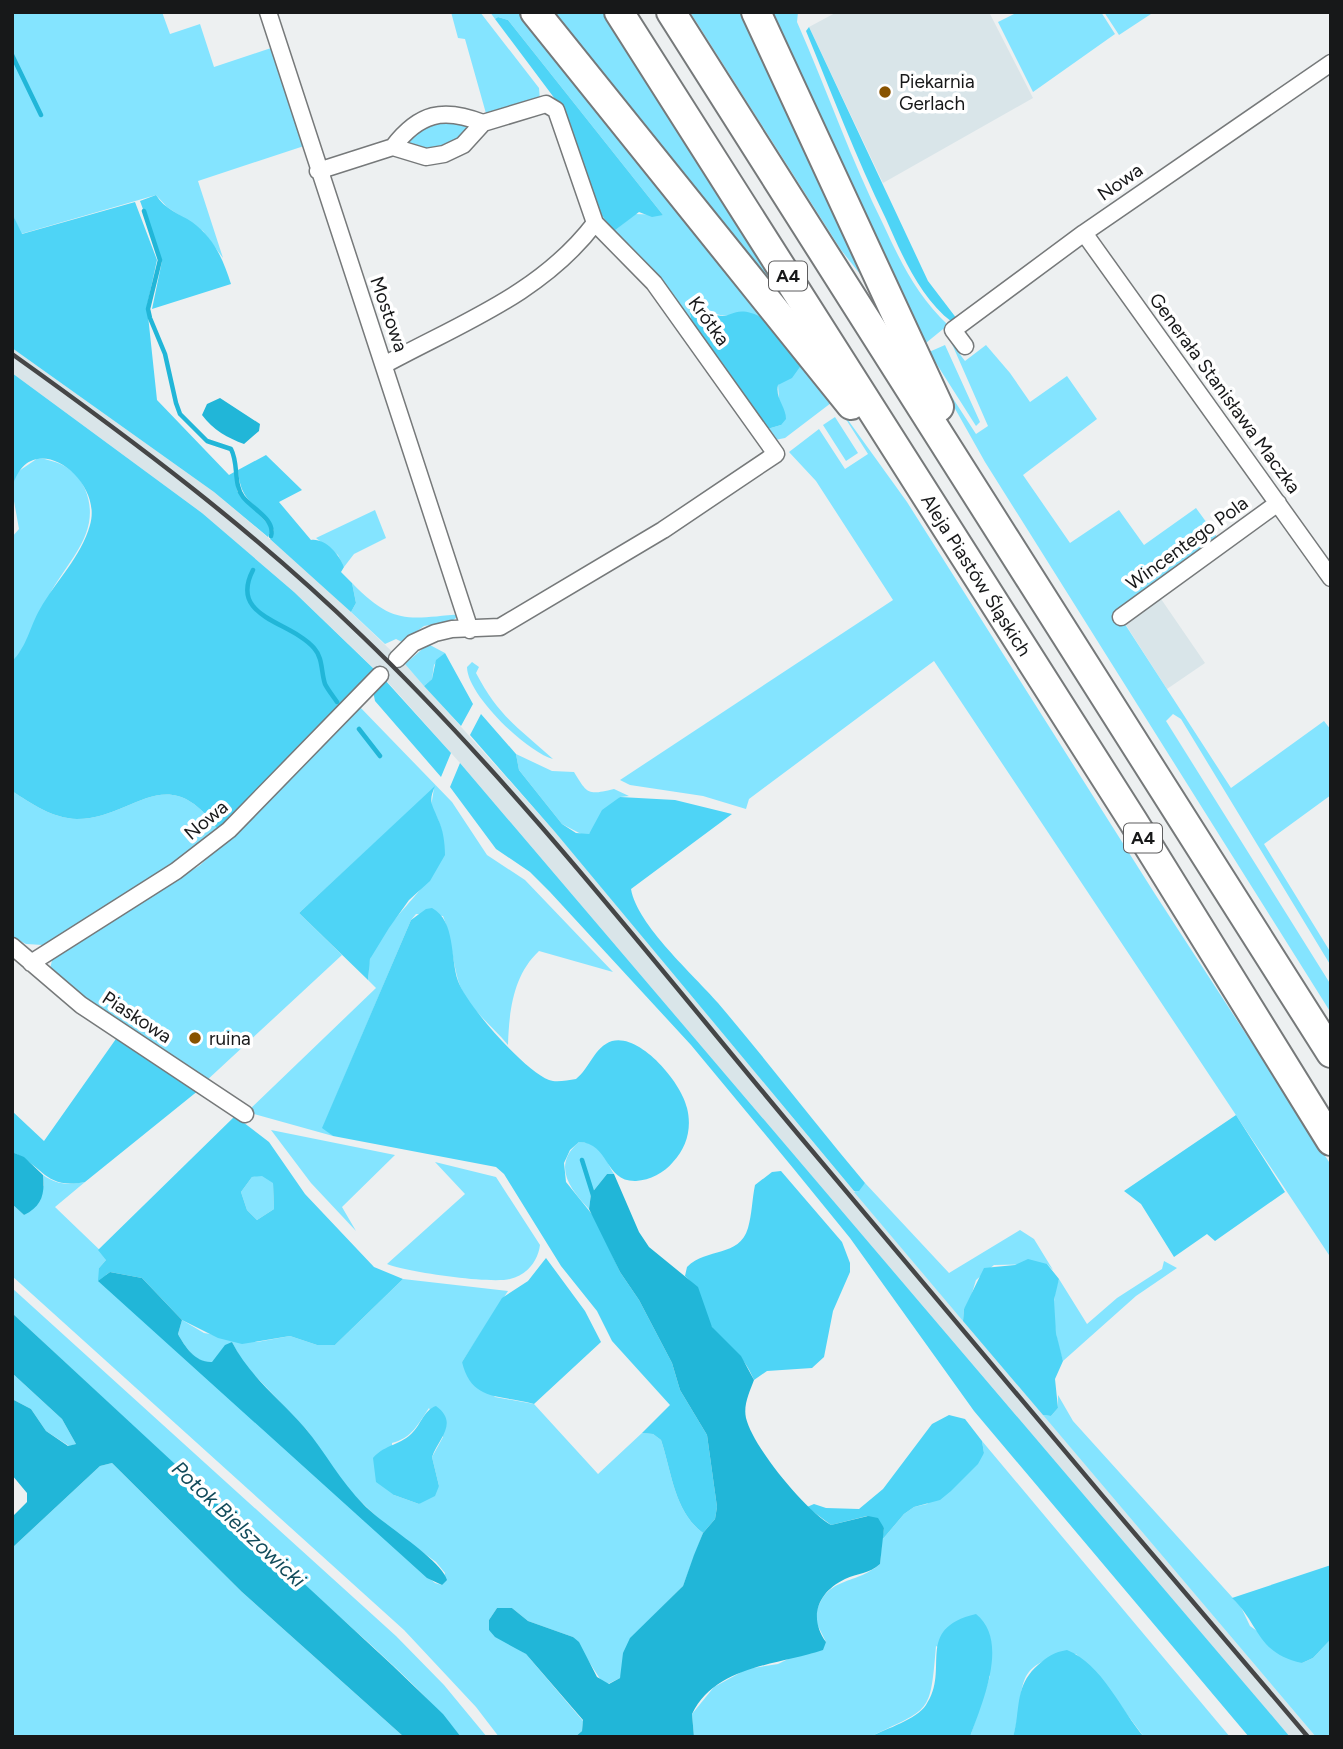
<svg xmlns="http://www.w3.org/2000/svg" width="1343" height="1749" font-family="Figtree,sans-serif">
	<rect width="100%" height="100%" fill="#edf0f1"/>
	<path fill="#d9e5e9" d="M837,12h152l44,86 -150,85 -74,-156z
		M12,348l202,144 97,82 94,90 150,168 318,382 443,523h-26l-830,-974 -74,-83 -92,-88 -92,-79 -190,-140z
		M1159,596l46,67 -38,26 -43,-67z"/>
	<path fill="#84e4ff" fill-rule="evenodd" d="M12,12h150l8,22 30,-10 14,43 57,-19 33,98 -106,35 25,77 -20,-27 -36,-24 -11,-12 -135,39 -9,-21z
		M451,12h29l59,76 1,12 -53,17 -22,-78 -7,-1z
		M490,12h29l244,306c-30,-13 -34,10 -63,-14l-12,2 4,16 -36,-46 -42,-45 21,-17 28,1 -155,-195 -10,-3 -3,2z
		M542,12h61l180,287 -5,3z
		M690,12h55l122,264 -3,3 -23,-29z
		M769,12h29l-1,10c30,68 54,138 87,204 17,37 34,71 64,99l-27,22z
		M1018,12h83l14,22 -82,58 -35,-70z
		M1104,12h50l-35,23z
		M458,119l14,9 -29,23 -38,-4 -1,-6 18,-15z
		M952,344l13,17 21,-16 24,28 20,29 37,-26 30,43 -74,56 47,68 49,-33 25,35 52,-37 24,33 -101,74 112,173 93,-67 7,9v65l-67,49 67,109v13l-150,-247 -8,-5 -7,7 165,264v28l-346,-551 -59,-105 50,77 12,-8z
		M945,345l35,77 -4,4 -47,-74z
		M802,364l29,39 -46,35 -10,2 -11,-10 17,-5 -3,-40z
		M835,402l72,100 248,392 176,271v93l-397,-597 -185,138 -3,10 -43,-13 -73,-11 -10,-5 273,-180 -77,-119 -27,-29 30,-23 26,40 23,-15z
		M835,417l23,36 -12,8 -23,-36z
		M38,458c20,3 38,10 47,31 17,41 -14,68 -33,101 -12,23 -21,53 -40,71v-124l7,-8 -7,-39 4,-17z
		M375,510l11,28 -32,16 -10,13 -6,-12 -22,-17z
		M352,583c41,42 55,36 109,31l-9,7 -28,5 -22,16 -6,-3 -11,5 -34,-32 5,-9z
		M428,644l17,9 -11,12 -2,14 -8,7 -19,-22z
		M472,662l7,5 -3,6c23,44 42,54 77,86 -26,-7 -86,-64 -86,-92z
		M357,704l95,98 35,53 38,25 88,92 -74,-21c-26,24 -30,61 -31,94 -17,-21 -42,-38 -50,-65 -6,-22 -7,-44 -15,-64l-27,-2 -5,6 -88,207 10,9 -86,-24 129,-124 -8,-8c1,-6 0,-15 2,-21 18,-53 103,-91 61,-152l3,-19 -135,125 43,42 -137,127c-51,-39 -108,-69 -155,-113l3,-13 146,-90 61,-55z
		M516,754l36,17 22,1c14,23 14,23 40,17l15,7 -9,1 -31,37 -6,1 -21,-11 -43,-54z
		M12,791c20,13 40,27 65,28 57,0 90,-62 141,11l-43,35 -132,80 -17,-1 -14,-7z
		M271,1130l124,25 -53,52 14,24 -45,-48z
		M579,1142c23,0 25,16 35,32h-7l-16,20 -2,15c-20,-21 -37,-44 -10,-67z
		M435,1162l61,15 44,68c-2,16 -13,30 -30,34 -20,5 -103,-7 -123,-15l78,-70z
		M43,1175c14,10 25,10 42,7l-30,25 50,48 1,5 -7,8 303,287 33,28 7,2 3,-12 -9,-11 -52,-38 -37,-36 -41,-59 -63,-66 -11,-21 -20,21c-16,0 -27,-16 -34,-29l4,-14 22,13 53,9 33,-6 27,9h18l68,-66 105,12 -46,71 33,35 39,7 64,70 44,-41 11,1 8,6c11,33 13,71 42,93l-20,53 -40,40 -23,52 -12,6 -6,-2 -29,-45 -45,-16 -16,-13h-15l-8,12v10l37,24 57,67 -1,10 -7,6h-76l-23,-30 -72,-77 -392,-354v-72l12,11 20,-30zM429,1408l14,29 -11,20 7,29 -20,18 -25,-9 -2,-52c20,-5 26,-19 37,-35z
		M262,1175l11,7 1,27 -17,11 -10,-10 -6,-18 11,-15z
		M865,1183l84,90 71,-43 14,9 19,31 -6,-6 -53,1 -18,15 -7,23 -5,6 -1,12 -109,-129z
		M1164,1261l13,7 -41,28 -73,65c-8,-24 -14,-58 -4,-82l28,45 30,-26 45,-29z
		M12,1288l384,348 48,49 43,52h-26c-45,-56 -104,-103 -156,-152 -98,-91 -196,-181 -293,-272z
		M12,1373l50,46 14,25 -7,2 -23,-15 -15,-22 -19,-10z
		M1058,1395l15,26 168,186 9,19 52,37 11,-5 18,-19v98h-15l-273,-322 8,1 7,-8z
		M982,1441l248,296h-86l-41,-55 -27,-28c-68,8 -48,33 -63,83h-43l20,-61 -54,-30c-6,70 -5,61 -66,91h-176l-2,-23 22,-27 33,-18 31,-5 16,-8 19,-3 13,-11 -11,-22c8,-46 39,-33 65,-56l2,-24 22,-26 10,-7 13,-3 57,-51z
		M112,1463l130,129 162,145h-392v-189l88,-82z"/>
	<path fill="#4ed4f6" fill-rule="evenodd" d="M498,17l10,3 155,195 -11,2 -13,-5 -25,19 -19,-24 -37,-104 -63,-84z
		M809,27l119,254 29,38 -5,3c-32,-24 -50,-67 -66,-103 -30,-61 -54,-125 -80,-188z
		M156,195c8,14 24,19 36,27 22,16 31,37 39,62l-79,25 10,-48 -22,-60z
		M135,202l22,58 -10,46 10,94 72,75 7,-4 1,20 31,33 3,6 -3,7 -54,-45 -202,-144v-135l10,21z
		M700,304c30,25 26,2 51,9 21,5 38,35 51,51l-10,14 -14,7c-3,13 8,22 8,34l-5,6 -17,5 -72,-108 -4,-16z
		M12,373l190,140 92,79 81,78 -157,160c-51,-73 -84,-11 -141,-11 -25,-1 -45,-15 -65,-28v-130c15,-14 18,-35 28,-52 16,-28 41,-52 50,-84 14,-47 -62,-102 -78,-36z
		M266,455l36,35 -23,12 32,38c14,-2 28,14 33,27l-3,5 11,11 4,20 -5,9 -81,-73 4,-8c-11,-29 -33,-22 -36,-61z
		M445,653l28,51 -12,22 -37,-40 8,-7 4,-19z
		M385,680l66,73 -10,24 -66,-76 -2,-10z
		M481,714l35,40 3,16 43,54 14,9 13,1 13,-24 18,-13 55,3 57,14 -101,75c6,36 63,86 87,114 50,59 97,120 147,180l-6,8h-5l-299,-359 -85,-97z
		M460,763l808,948 22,26h-41l-275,-326 -124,-173 -57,-70 -102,-123 -141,-153 -20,-20 -34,-23 -46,-62z
		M435,786c-7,16 -3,18 3,33 5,10 7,24 7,36l-15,26 -21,19 -20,28 -19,31 -2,21 -69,-67z
		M432,908c24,13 18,50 26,73 9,25 67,90 91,99 8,3 18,0 27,-1 14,-11 18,-32 36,-38 28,-8 70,42 75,67 5,20 0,39 -14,54 -9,11 -23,18 -37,19 -32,1 -26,-38 -57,-39l-9,8 -6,13 2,19 29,36 25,54 19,28 33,63 8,27 27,45 10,72 -2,12 -12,14c-29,-22 -31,-60 -42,-93l-8,-6 -11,-1 28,-28 -58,-64 -15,-30 -36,-45 -57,-92 -8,-7 -163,-31 -11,-8 89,-208 15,-11z
		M118,1036l81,54 -114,92c-40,8 -41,-16 -73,-30v-41l32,30z
		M1236,1115l49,77 -70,49 -8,-7 -33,23 -33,-53 -17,-13z
		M235,1116l34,26 36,52 69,73 29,12 -68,66h-18l-27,-9 -48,8 -24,-6 -36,-18 -40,-42 -32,-6 -12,9 1,-13 7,-8 -8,-10zM262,1176l11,7 1,26 -17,11 -10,-10 -6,-18 11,-15z
		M781,1171l61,71 8,21v9l-17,39 -9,46 -12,11 -45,3 -13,9c-12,-29 -26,-30 -41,-51 -13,-20 -7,-34 -28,-53l2,-9c20,-20 52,-9 61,-39 4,-14 4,-28 7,-43l17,-13z
		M546,1258l39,53 16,31 -67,62c-33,-10 -62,-1 -72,-42l40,-64 26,-17z
		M1028,1259l19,5 12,15 -5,21 2,33 7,28 -8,18 3,29 -7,8 -8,-1 -80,-94 1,-12 20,-41 31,-3z
		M436,1406c23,17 3,32 -4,51l7,29 -4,10 -16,8 -25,-9 -18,-13 -3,-24c12,-14 29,-13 40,-26 8,-8 11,-22 23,-26z
		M949,1415l16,4 17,22 2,12 -6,11 -27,27 -11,9 -26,7 -10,7 -22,26 2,-12 -17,-12 -36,9 -24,-18 7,-3 12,4 33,1 24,-20 49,-65z
		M1331,1565v74l-18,19 -11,5c-45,-9 -43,-40 -70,-65z
		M976,1614c34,27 6,89 -6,123h-100c17,-9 46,-17 56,-32 25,-36 -13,-76 50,-91z
		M1067,1650c35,14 54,60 77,87h-131c8,-28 1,-51 25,-72 9,-8 16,-13 29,-15z"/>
	<path fill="#21b6d8" d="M220,398l40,26 -1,7 -15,13c-16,-6 -31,-14 -42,-29l5,-11z
		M12,1152l12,5 19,18c2,19 -1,31 -19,40l-12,-11z
		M607,1174h7l25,58 10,15 49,40 14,40 29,29 13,24c-4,11 -11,25 -8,38 7,29 59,92 85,107l37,-9 10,2 6,10 -4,36c-11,10 -22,9 -35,15 -27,13 -37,38 -19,63l-3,8c-44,15 -107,15 -131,64l2,23h-119l7,-6 1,-11 -57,-66 -31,-17 -6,-7v-10l8,-12h15l16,13 45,16 6,5 18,35 12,7 11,-6 3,-25 7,-15 53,-52 11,-31 9,-22 12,-14 2,-12 -10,-72 -27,-45 -8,-27 -33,-63 -19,-28 -31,-63 2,-15z
		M110,1272l32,6 40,42 -4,14c7,13 18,29 34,28l13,-17 7,-3c18,35 48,57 73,86 21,25 35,53 59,77 18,19 77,54 83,75l-5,5 -15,-7 -329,-297z
		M12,1313l380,352 51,49 18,23h-57l-162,-145 -130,-129 -12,3 -88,82v-31l15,-15v-9l-15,-18v-76l19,10 15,22 22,15 8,-2 -14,-25 -50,-46z"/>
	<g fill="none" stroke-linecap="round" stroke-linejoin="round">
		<path stroke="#21b6d8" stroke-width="4.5" d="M12,55l29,60
			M144,211l16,49 -12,49 2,9 15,36 11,49 4,11 27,27 24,8c8,15 2,35 12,48 8,11 33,22 28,39
			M253,570c-25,48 38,51 61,78 9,10 7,24 11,36 3,6 8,12 12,18
			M359,729l21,27
			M582,1160l11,35"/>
		<defs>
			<path id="minor" d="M268,12l202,618
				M393,147c26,-34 50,-40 90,-24
				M318,171l75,-24 33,10 18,-3 19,-9 20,-22 63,-19 10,6 39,113
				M1084,233l247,345
				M965,346l-12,-16 131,-97 247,-170
				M384,365c77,-42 157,-71 211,-142
				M1121,617l157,-114
				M397,659l16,-16 22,-10 17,-4 48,-2 163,-97 113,-76 -122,-171 -59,-60
				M12,946l69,59 164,109
				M31,963l145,-92 53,-41 151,-155"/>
			<g id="motorway">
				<path d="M535,12l316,393"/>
				<path id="s1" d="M619,12l514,809 198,320"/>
				<path d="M671,12l660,1041"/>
				<path d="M756,12l183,395"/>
			</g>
		</defs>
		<use href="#minor" stroke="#76797a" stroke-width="19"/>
		<use href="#motorway" stroke="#76797a" stroke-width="32"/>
		<use href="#minor" stroke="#fff" stroke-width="16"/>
		<use href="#motorway" stroke="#fff" stroke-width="28"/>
		<path stroke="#454647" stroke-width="4.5" d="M12,354c122,87 242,177 350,282 162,156 301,338 446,510 166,198 332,395 500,591"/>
	</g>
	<g fill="#885300" stroke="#fff" stroke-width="2.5">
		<circle cx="885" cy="92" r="7"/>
		<circle cx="195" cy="1038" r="7"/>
	</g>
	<g text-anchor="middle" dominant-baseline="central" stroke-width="7" stroke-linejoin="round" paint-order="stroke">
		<g fill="#fff" stroke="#5d5d5e" stroke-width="2">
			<rect x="769" y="261.5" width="38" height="29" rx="5"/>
			<rect x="1124" y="823.5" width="38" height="29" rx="5"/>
		</g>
		<g font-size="18" font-weight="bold" fill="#171819">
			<text x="788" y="276">A4</text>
			<text x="1143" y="838">A4</text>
		</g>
		<g font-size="19" fill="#171819" stroke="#fff" text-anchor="start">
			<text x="899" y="81">Piekarnia<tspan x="899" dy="22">Gerlach</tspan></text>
			<text x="209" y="1038">ruina</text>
		</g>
		<g font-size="19" fill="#171819" stroke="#fff">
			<text transform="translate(1120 182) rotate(-35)">Nowa</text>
			<text transform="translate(389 314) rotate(71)">Mostowa</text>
			<text transform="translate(709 321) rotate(54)">Krótka</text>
			<text transform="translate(1225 393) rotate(54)">Generała Stanisława Maczka</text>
			<text transform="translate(1187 543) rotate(-36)">Wincentego Pola</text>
			<text stroke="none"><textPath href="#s1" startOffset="667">Aleja Piastów Śląskich</textPath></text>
			<text transform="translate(206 820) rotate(-40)">Nowa</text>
			<text transform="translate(137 1017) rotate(33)">Piaskowa</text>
		</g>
		<g font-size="21" font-style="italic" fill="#134c5b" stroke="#fff">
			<text transform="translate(239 1524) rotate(43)">Potok Bielszowicki</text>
		</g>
	</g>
	<rect width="1343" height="1749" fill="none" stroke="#171819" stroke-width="28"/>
</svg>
